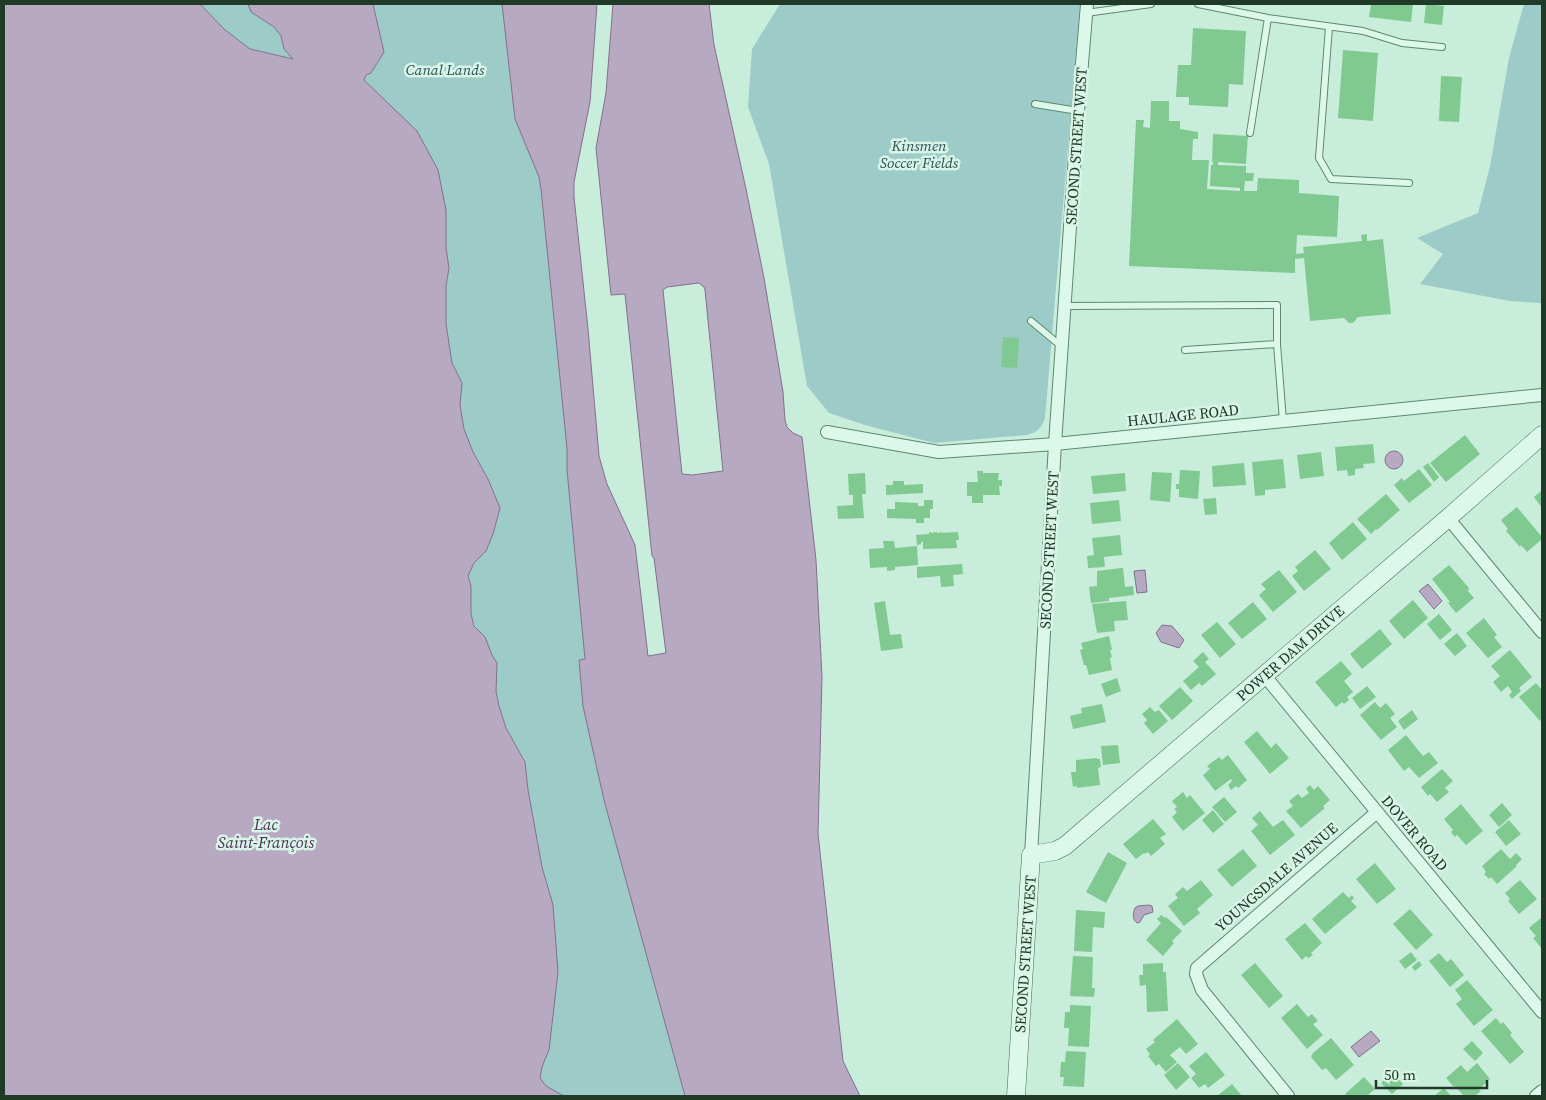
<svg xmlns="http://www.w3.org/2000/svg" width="1546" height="1100" font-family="'Source Serif 4',serif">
	<rect width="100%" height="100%" fill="#c9eddb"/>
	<path fill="#9dcbc7" d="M200,4h48l4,8 22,15 7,9 3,13 10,10 -44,-10 -26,-20z
		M373,4h129l13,115 24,58 2,12 26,259v22l18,189 -6,1 4,46 21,94 81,296h-121l-18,-10 -6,-8 2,-11 7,-17 2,-22 2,-123 -11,-38 -14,-77 -3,-28 -19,-34 -7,-22 -3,-14 1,-29 -5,-8 -7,-18 -10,-11 -4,-12v-28l-3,-10 6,-13 12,-12 7,-17 7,-26 -12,-29 -15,-27 -9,-23 -4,-24 2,-22 -10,-20 -6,-39v-38l3,-18 -3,-20 -82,-168 2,-5 18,-23z
		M780,4h300l-35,414c-3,10 -8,14 -18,17l-93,8 -69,-18 -36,-12 -22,-27 -38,-222 -21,-57 4,-58z
		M1524,4h18v299h-1l-31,-2 -90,-17 23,-30 -26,-16 61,-25 12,-47 19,-108z"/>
	<path fill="#b6a9c1" stroke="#827090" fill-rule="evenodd" d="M4,4h196l24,25 26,20 43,10 -9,-10 -3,-13 -7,-9 -23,-15 -3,-8h125l11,48 -13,21 -5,2 -2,5 53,51 21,39 8,40v38l3,20 -3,18v38l6,39 10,20 -2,22 4,24 9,23 15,27 12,29 -7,26 -7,17 -12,12 -6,13 3,10v28l3,12 11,11 7,18 5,8 -1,29 3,14 7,22 19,34 3,28 14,77 11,38 5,67 -9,78 -7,17 -2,11 6,8 18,10h-560z
		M502,4h95l-7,98 -16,80v15l14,132 11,127 8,28 28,61 13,111 18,-3 -12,-95 -2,-2 -27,-262 -14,1 -15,-147 10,-55 7,-89h96l5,41 32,144 18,89 19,114 2,28 2,7 6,6 9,4 14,123 6,117 -4,157 25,227 17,35h-175l-81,-296 -21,-94 -4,-46 6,-1 -18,-189v-22l-26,-259 -2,-12 -24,-58zM699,283l5,4 1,3 18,181 -31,4 -10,-1 -19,-184 4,-3z
		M1385 460a9 9 0 1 1 18 0a9 9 0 1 1-18 0Z
		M1145,570l2,22 -10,1 -3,-22z
		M1428,584l14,17 -8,8 -15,-18z
		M1162,625l10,1 12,14 -5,8 -18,-6 -5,-9z
		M1149,905l3,1 1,6 -9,3 -4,7 -3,1c-5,-4 -4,-10 -2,-15l3,-2z
		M1371,1031l9,10 -21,16 -8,-10z"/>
	<path fill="#80c991" d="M1371,4h42l-2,18 -42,-5z
		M1426,4l18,2 -2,19 -18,-2z
		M1193,28l53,3 -3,54 -14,-1 -1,23 -39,-2v-8h-13l2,-32h13z
		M1343,50l35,3 -5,68 -35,-3z
		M1441,76l21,1 -3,45 -20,-1z
		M1151,101h18v20h11v8l18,3v7h-5l-1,21h17l-2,29 33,2v-3l-30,-2 1,-21h2v-3h-1l1,-28 35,2 -2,28 -28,-2v3l28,1v7h8l-1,8h-8l-1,10h13l1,-13 41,2v13l40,3 -2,41 -40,-2 -1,19 8,-1 -1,-6 59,-6 -1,-6 6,-1v7l16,-2 8,75 -33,3 -5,6h-4l-5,-5 -34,3 -6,-63 -9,1v14l-166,-7 7,-146h8l-1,7 7,1z
		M1003,337l16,1 -2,30 -16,-1z
		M1465,435l15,19 -34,28 -16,-19z
		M1373,444l2,19 -12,1 1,4 -9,1v6l-7,1 -1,-6 -10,1 -2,-24z
		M1321,452l3,24 -24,3 -3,-24z
		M1283,459l3,29 -21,2v5l-10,1 -3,-34z
		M1244,463l2,22 -33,2 -1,-21z
		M1428,463l11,14 -5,5 -11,-15z
		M1419,469l13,16 -23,18 -15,-18 8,-7 2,3z
		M1180,470l20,1 -2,28 -19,-2v-8h-3v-5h3z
		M977,471h6v2h16l-1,7h4v6h-3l1,9h-17v8h-11v-7h-5v-14h11z
		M1152,472l20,1 -2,29 -20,-2z
		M865,473l1,21h-4l2,24 -26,1 -1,-13 16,-1v-10h-4l-1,-21z
		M1125,473l1,18 -33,3 -2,-18z
		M893,481h11v4l19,-1v9l-37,2v-10h7z
		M1542,490v18l-8,-11z
		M1386,494l14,16 -23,20 -1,-1 -5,5 -14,-15z
		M1216,498l1,16 -12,1 -2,-16z
		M924,500h9v9h-3v9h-6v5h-8v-4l-29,-1v-9h8v-7l23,1v3h6z
		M1119,500l2,21 -29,3 -2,-21z
		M1517,507l25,30v2l-15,13 -6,-7 -1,2 -14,-16 2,-2 -7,-9z
		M1353,522l14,17 -25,21 -13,-17z
		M929,532h2v1l6,-1v1h3l-1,-1h3l-1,1 17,-1 1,8h-3l1,8 -32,1h-2v-7h-2v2l-4,1 -1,-10 13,-1z
		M1120,535l2,20 -18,2 1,10 -17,1 -1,-12 7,-1 -2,-17z
		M883,541h11l1,7 22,-2 1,19 -23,2v3l-8,1v-4l-17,1 -1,-19 15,-1z
		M1315,550l16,19 -27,22 -12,-15 6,-5 -3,-4z
		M962,564l1,10 -10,1 1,11 -13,1 -1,-11 -23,2v-11z
		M1449,565l20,23 -1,3 6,7 -18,15 -8,-10 2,-1 -18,-23z
		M1121,568h2l2,19 8,-1 1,9 -25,3v3l-18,2 -2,-16 8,-1v-15z
		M1279,570l18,22 -24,20 -14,-17 7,-6 -5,-5z
		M1413,600l15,18 -24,21 -15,-18z
		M885,601l5,34 11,-1 2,14 -22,3 -7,-48z
		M1126,601l2,19 -14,1 1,10 -18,2 -5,-29z
		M1253,602l14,17 -25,20 -14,-16z
		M1439,614l13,16 -12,10 -13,-16z
		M1484,618l13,17 -3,2 8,10 -14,11 -22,-25z
		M1217,622l19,22 -16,14 -19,-23z
		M1380,629l12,15 -30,25 -12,-15z
		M1457,633l10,13 -12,10 -11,-12z
		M1109,636l3,14h-2l2,7 -2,1 2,12 -23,5 -3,-10h-2l-4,-15 3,-1 -2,-6z
		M1510,650l22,27 -13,11 2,3 -9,8 -3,-4 3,-3 -4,-6 -7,6 -8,-10 7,-6 -9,-10z
		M1203,652l6,7 -4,3 11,12 -14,12 -3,-3 -8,7 -8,-9 16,-14 -6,-6z
		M1341,661l11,13 -8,7 9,11 -6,5 2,3 -5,4 -2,-2 -6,5 -21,-25z
		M1117,678l4,13 -15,6 -5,-13z
		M1536,683l6,7v28l-2,3 -21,-24z
		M1367,686l9,11 -16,12 -8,-11z
		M1180,687l13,14 -21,19 -13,-14z
		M1375,702l5,6 6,-5 9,11 -5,4 7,9 -16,13 -21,-25z
		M1102,704l4,18 -33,7 -3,-13 12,-3 -1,-5z
		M1150,707l5,5 4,-2 9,11 -15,13 -9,-11 3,-3 -5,-6z
		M1412,710l6,9 -14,11 -6,-9z
		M1257,731l14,17 5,-5 13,15 -19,16 -26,-32z
		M1406,735l17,21 6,-4 9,11 -19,15 -10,-11 -5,4 -16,-21z
		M1118,745l2,18 -17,2 -2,-19z
		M1228,755l19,25 -9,8 -2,-2 -5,4 -3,-5 4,-4 -1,-2 -16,12 -12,-16 7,-6 -3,-3 12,-9 3,3z
		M1097,758v1h3l1,8 -3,1 2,17 -23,3v-2l-4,1 -2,-15h5v-12z
		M1442,769l11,12 -8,7 4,4 -12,10 -7,-8 -2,2 -7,-9z
		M1310,785l4,5 4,-4 12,14 -7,6 2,2 -24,20 -15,-17 7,-5 -4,-5 9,-7 4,4 7,-5 -3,-4z
		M1183,792l4,6 3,-3 15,18 -22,18 -11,-14 5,-5 -3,-3 3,-2 -5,-6z
		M1224,797l13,15 -12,10 -13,-15z
		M1502,803l10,12 -13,12 -10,-12z
		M1461,804l22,27 -17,14 -9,-10 -2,2 -4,-5 2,-2 -9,-11z
		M1213,810l11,14 -11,9 -11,-13z
		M1260,811l13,16 10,-7 12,15 -25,20 -19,-24 7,-6 -6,-7z
		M1153,819l13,15 -6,4 5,6 -14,12 -3,-4 -3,2 -1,-1 -8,6 -13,-15z
		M1509,820l12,14 -15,12 -11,-14z
		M1243,849l14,17 -25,21 -15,-17z
		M1501,849l9,10 6,-6 6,6 -6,6 1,1 -20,18 -6,-7 -2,2 -5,-5 2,-2 -4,-6z
		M1108,852l19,11 -21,40 -20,-11z
		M1375,863l21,26 -19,15 -21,-25z
		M1201,880l12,15 -16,14 3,4 -16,13 -16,-20 10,-8 -3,-4 8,-7 4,4z
		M1520,880l17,19 -18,15 -11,-13 2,-2 -5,-6z
		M1343,892l6,6 3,-3 2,3 -3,3 6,6 -32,27 -13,-15z
		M1410,909l23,26 -17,15 -23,-26z
		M1076,910l29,2 -1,16 -11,-1 -1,25 -18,-1z
		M1161,915l4,3 1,-1 16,14 -10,10 2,2 -11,13 -17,-16 15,-17 -4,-4z
		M1542,917v32l-9,-11 3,-2 -7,-8z
		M1305,923l17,20 -11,10 2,2 -5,3 -2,-2 -4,4 -17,-21z
		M1411,952l6,8 -12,9 -6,-8z
		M1439,953l8,9 4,-3 13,16 -14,12 -21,-26z
		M1073,956l20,1 -1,31h3l-1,9 -24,-1z
		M1419,961l3,4 -7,6 -3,-4z
		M1163,963v9h3l2,39 -21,1 -1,-27 -6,1 -1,-11h4v-11z
		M1255,963l28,33 -14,12 -28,-33z
		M1467,980l26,30 -19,16 -18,-22 6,-5 -7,-9z
		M1297,1004l11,13 4,-3 6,7 -5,3 10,11 -16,14 -26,-31z
		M1070,1005l21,1 -2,41 -21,-1 1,-18h-5l1,-16h5z
		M1496,1018l5,6 2,-2 9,11 -2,2 14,17 -14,12 -29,-33z
		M1177,1019l21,25 -12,10 -6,-7 -10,8 7,7 -11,10 -7,-8 -3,2 -8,-10 2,-2 -4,-5 9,-7 -2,-2z
		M1331,1038l23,27 -18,15 -10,-12 -4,2 -11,-13 2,-4z
		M1472,1041l11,12 -8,8 -12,-12z
		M1066,1051l20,1 -2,35 -21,-1 1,-9h-4l1,-15h4z
		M1206,1052l19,23 -17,13 -3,-4 -6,4 -8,-10 5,-4 -7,-8z
		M1178,1063l12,14 -14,13 -12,-15z
		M1477,1063l13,16 -11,10 2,2 -6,5h-11l-9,-10 -1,1 -8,-9 15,-13 6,7z
		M1393,1073l10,11 -11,10 -11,-11z
		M1364,1077l11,12 -8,7h-20l-2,-2z
		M1232,1084l10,12h-25z
		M1444,1088l7,8h-17z"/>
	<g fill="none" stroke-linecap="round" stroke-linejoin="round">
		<defs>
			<path id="service" d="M1198,4l70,14 95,13 39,12 40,4
				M1086,13l65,-9
				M1329,27l-10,131 12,21 78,4
				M1035,104l43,7
				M1250,133l18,-115
				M1065,306l212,-1v39l6,77
				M1031,321l30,25
				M1185,350l92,-6"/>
			<path id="minor" d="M827,432l112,20 116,-8 487,-49
				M1448,518l94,114
				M1264,675l278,337
				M1031,855l24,-411 23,-333 9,-107
				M1288,1096l-86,-106 -6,-16 1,-6 180,-156
				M1536,1096l6,-5"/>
			<path id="secondary" d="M1016,1096l15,-241 24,-4 10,-5 383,-328 94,-83"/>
		</defs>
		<use href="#service" stroke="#5e886d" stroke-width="8"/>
		<use href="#minor" stroke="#5e886d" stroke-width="14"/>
		<use href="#secondary" stroke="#416a4e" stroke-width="19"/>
		<use href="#service" stroke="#dcf8ea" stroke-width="6"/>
		<use href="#minor" stroke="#dcf8ea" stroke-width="12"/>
		<use href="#secondary" stroke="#dcf8ea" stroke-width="18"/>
	</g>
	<g text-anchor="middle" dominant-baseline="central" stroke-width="5" stroke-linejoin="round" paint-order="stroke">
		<g font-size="15" font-style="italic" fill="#295255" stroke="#d8f5e7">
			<text x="445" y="69">Canal Lands</text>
			<text x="919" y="145">Kinsmen<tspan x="919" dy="17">Soccer Fields</tspan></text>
		</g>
		<g font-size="15" fill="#213a28" stroke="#d8f5e7">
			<text transform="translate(1076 146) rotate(-86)">SECOND STREET WEST</text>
			<text transform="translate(1183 415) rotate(-6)">HAULAGE ROAD</text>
			<text transform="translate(1049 550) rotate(-87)">SECOND STREET WEST</text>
			<text transform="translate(1290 653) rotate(-41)">POWER DAM DRIVE</text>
			<text transform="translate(1415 833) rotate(50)">DOVER ROAD</text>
			<text transform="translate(1276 877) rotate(-41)">YOUNGSDALE AVENUE</text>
			<text transform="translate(1025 954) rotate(-86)">SECOND STREET WEST</text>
		</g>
		<g font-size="16" font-style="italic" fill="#4e3159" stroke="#d8f5e7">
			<text x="266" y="824">Lac<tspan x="266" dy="18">Saint-François</tspan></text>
		</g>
	</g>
	<rect width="1546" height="1100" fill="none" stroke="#213a28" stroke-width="10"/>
	<path d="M1376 1080v8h111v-8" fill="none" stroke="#213a28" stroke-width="2.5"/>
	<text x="1384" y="1080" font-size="15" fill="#213a28" stroke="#d8f5e7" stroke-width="4" paint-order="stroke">50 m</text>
</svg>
